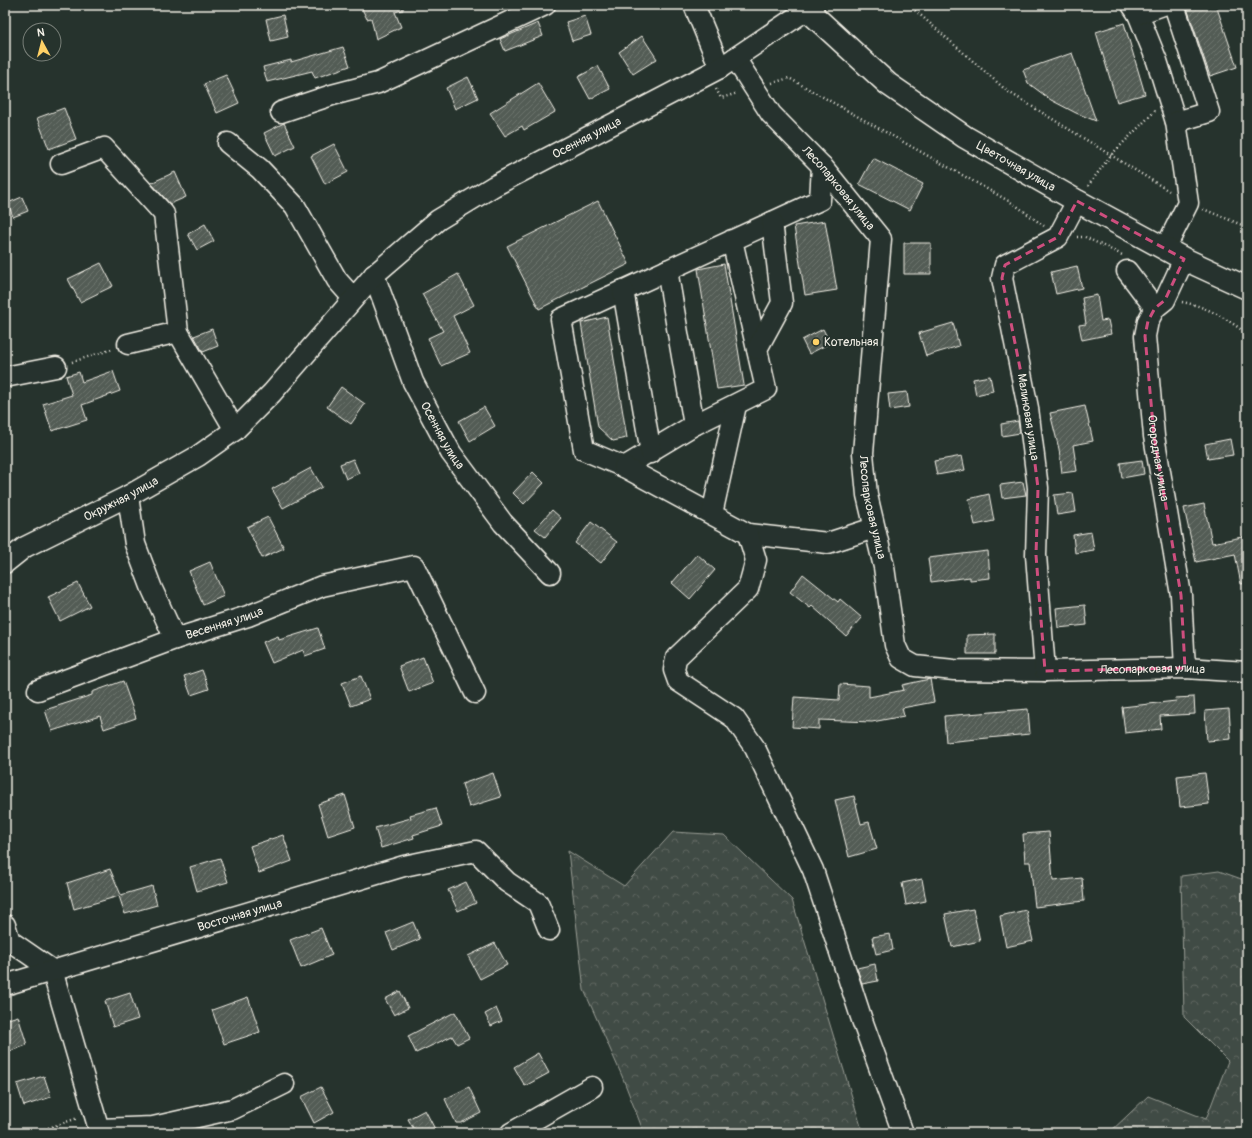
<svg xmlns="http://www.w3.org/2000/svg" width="1252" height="1138" font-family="Pangolin,sans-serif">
	<defs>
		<pattern id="forest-crowns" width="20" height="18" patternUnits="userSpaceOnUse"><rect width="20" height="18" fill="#414b45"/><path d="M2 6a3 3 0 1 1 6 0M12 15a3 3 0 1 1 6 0" fill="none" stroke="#5d6560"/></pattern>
		<pattern id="building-hatch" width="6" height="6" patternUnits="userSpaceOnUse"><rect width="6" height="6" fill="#525c55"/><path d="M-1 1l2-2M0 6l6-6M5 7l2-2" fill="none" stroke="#6c746d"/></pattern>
	</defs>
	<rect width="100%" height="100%" fill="#26332d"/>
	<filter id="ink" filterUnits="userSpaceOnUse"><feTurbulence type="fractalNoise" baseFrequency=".025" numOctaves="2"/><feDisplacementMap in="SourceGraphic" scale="8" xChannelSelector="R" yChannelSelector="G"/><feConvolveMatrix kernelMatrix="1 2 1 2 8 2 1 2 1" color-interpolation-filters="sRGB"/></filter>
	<g filter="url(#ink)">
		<path fill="url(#forest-crowns)" stroke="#9a9e96" d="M673,832l51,3 68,65 71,233h-219l-22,-57 -38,-86 -16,-139 56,35z
			M1219,871l28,10v252h-138l39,-37 58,23 22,-58 -44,-44 -3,-141z"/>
		<path fill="url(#building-hatch)" stroke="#f4f1e8" d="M360,5h43v5l-8,2 6,15 -25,12 -5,-21 -4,1z
			M1195,5h21l21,62 -27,9 -23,-68z
			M283,15l5,22 -17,4 -5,-22z
			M585,16l6,19 -19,6 -6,-19z
			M538,23l5,13 -38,15 -5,-12z
			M1124,23l21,71 -28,8 -21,-70z
			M642,36l15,23 -24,15 -14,-22z
			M343,47l7,19 -35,12 -3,-7 -45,11 -4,-15 28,-7v2z
			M1072,53l24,68 -20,-8 -25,-13 -23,-17 -5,-13z
			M598,66l12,23 -20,10 -12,-22z
			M226,75l13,28 -22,10 -13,-29z
			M468,77l10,21 -23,11 -9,-21z
			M538,83l17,29 -31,18 -2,-4 -17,10 -15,-23z
			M64,108l12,31 -27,10 -12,-31z
			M284,123l11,23 -20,10 -11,-23z
			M334,144l14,28 -23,12 -14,-28z
			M873,158l50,26 -13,26 -51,-26z
			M175,172l11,25 -16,7 -19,-21z
			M22,197l6,14 -15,6 -5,-14z
			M598,201l31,63 -90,45 -32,-63z
			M825,221l12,69 -32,5 -11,-69z
			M205,224l9,17 -17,9 -9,-16z
			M904,243h27v31h-27z
			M101,263l12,23 -33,16 -12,-23z
			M724,264l20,121 -27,4 -19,-120z
			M1077,266l5,22 -26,6 -5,-22z
			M458,274l16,31 -21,11 17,37 -29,13 -13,-28 15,-7 -21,-37z
			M1097,295l4,26 7,-1 3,14 -29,6 -3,-15 7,-1 -4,-26z
			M607,317l20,121 -14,3 -15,-14 -17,-104z
			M953,323l6,23 -33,10 -7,-23z
			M212,329l6,17 -15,6 -9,-16z
			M823,329l7,14 -21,11 -7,-14z
			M113,371l7,20 -38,14 5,15 -35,11 -9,-27 29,-9 -6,-19 13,-4 3,10z
			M990,376l3,15 -17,4 -3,-16z
			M341,387l24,17 -14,20 -24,-17z
			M907,392l2,15 -19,3 -2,-16z
			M1085,406l8,35 -20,4 4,26 -15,2 -3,-24 -9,-36z
			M484,407l11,19 -25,15 -11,-20z
			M1018,421l2,12 -18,3 -1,-12z
			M1230,439l3,16 -25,4 -3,-15z
			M962,456l3,14 -28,5 -3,-14z
			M353,459l6,14 -13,6 -6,-15z
			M1142,460l2,14 -22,4 -2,-15z
			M311,468l11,19 -39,21 -11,-19z
			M533,472l11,11 -20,21 -11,-11z
			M1023,482l3,13 -24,3 -2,-13z
			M1073,493l3,19 -19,3 -3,-20z
			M989,494l5,27 -19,4 -6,-26z
			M1204,504l8,39 35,-7v47l-6,1 -6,-30 -39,8 -12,-54z
			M552,510l9,8 -16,19 -10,-8z
			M268,517l16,31 -22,10 -15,-31z
			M591,522l26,20 -16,21 -26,-20z
			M1091,532l3,18 -19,3 -2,-18z
			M988,551l2,27 -20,2v-3l-39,5 -3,-24z
			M697,554l18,16 -25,29 -18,-16z
			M210,562l14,34 -21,9 -14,-34z
			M803,574l35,28 2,-3 22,19 -16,18 -34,-30 -2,2 -20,-16z
			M78,583l12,23 -30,15 -12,-24z
			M1085,605l2,20 -29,3 -2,-20z
			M318,628l7,21 -20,7 -2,-6 -31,13 -9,-21 15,-6 1,4z
			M995,634v20h-28v-19z
			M423,657l10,26 -24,9 -10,-26z
			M202,670l7,19 -18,6 -7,-19z
			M361,676l9,23 -19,7 -9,-23z
			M930,679l4,23 -32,6 2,8 -32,6 -53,-2v9l-27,-2 2,-30 45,3 1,-16 29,2v11l35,-7 -2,-5z
			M123,681l13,37 -32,11 -4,-13 -48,15 -7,-21 47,-15v-3z
			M1194,697l1,17 -35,2 1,13 -36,4 -3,-26 54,-6 -1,-3z
			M1028,709l2,25 -84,8 -2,-26z
			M1229,709l2,30 -24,2 -2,-30z
			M493,773l8,24 -32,10 -7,-23z
			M1205,773l4,31 -29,3 -3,-31z
			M345,795l10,32 -27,9 -10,-32z
			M854,796l7,28 8,-2 8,27 -28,8 -14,-57z
			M436,808l6,18 -29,9 1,3 -33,10 -6,-20 36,-10 -1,-3z
			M1049,832l4,49 29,-3 2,23 -49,6 -5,-45h-5l-2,-28z
			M283,835l9,26 -33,12 -9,-27z
			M220,858l8,24 -31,9 -7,-24z
			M110,869l11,26 31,-9 5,19 -32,9 -6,-18 -45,13 -7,-26z
			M922,879l4,22 -20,4 -4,-22z
			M466,882l10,21 -18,8 -10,-21z
			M973,909l7,32 -28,6 -7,-33z
			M1026,910l7,31 -27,6 -6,-31z
			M413,922l7,17 -27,11 -7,-17z
			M321,928l11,27 -31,13 -11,-28z
			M890,934l3,16 -17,4 -4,-17z
			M495,943l12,22 -27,14 -12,-23z
			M875,964l3,17 -16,3 -5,-16z
			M400,991l8,17 -14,7 -9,-16z
			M130,993l8,26 -25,8 -8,-26z
			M248,997l12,35 -36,12 -12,-34z
			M496,1008l6,13 -11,5 -6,-12z
			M455,1012l14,26 -12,6 -5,-8 -36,17 -8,-17z
			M18,1016l9,29 -22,8v-33z
			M538,1053l11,20 -24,13 -11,-19z
			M44,1076l7,21 -27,9 -7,-22z
			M321,1087l13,25 -20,11 -13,-26z
			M469,1087l12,26 -20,10h-5l-11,-24z
			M425,1110l12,23h-21l-8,-14z"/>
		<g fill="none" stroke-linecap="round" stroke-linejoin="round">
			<defs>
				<g id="minor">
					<path d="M694,5l26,63"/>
					<path d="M1132,5l6,9 19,47 19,61 12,81 -23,46"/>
					<path d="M1174,5l35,107 -33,10"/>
					<path d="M1138,14l25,-9"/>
					<path id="s1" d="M735,58l36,56 51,52 59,73 -18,214 4,42 17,72 11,78 6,13 14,8 39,4 91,1 140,-3 62,4"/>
					<path d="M281,112l51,-17 46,-12 167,-78"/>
					<path d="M228,143l32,26 35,37 42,74 16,18"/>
					<path d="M61,164l43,-16 60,66 14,118 57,98"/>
					<path d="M732,240l34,149 -72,36 -70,42 -40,-17 -23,-131 259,-119 2,-34"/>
					<path id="s2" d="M1184,259l-19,41 -10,8 -7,13 -3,15 9,100 27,159 4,73"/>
					<path d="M667,270l27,155"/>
					<path d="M1127,271l28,37"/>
					<path id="s3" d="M374,275l39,107 38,71 52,70 47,50"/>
					<path d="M623,290l28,163"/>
					<path d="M128,344l50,-12"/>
					<path d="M757,349l25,-46 -10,-81"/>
					<path d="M5,377l51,-10"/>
					<path d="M624,467l124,67 80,9 46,-15"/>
					<path d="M128,496l7,48 17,45 23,50"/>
					<path d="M712,514l24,-109"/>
					<path d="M748,534l8,26 -8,29 -72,69 -2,12 4,11 56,37 21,30 58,122 49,150 41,113"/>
					<path id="s4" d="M5,563l20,-16 103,-51 70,-40 37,-26 37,-37 102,-118 64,-55 56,-34 226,-118 94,-63"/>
					<path d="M1045,671l-9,-116 2,-67 -10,-80 -26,-130 3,-13 53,-28 19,-36"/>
					<path id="s5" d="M38,690l137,-51 73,-23 74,-30 92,-20 61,127"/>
					<path d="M5,925l5,16 42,29 48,163"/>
					<path id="s6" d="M5,985l399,-119 72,-15 31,31 31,21 11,27"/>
					<path d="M99,1129l54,-2 80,-18 51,-25"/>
					<path d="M511,1133l81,-46"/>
				</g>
				<g id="major">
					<path id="s7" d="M802,5l86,79 77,53 112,64 107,58 63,29"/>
				</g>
			</defs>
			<use href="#minor" stroke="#f4f1e8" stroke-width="23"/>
			<use href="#major" stroke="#f4f1e8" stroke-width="25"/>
			<path stroke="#f4f1e8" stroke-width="2.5" stroke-dasharray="1 3" stroke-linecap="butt" d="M909,5l98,86 162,100
				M772,83l17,-5 225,126 30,22
				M716,89l5,9 17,-5
				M1088,186l23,-31 44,-44
				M1203,209l44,18
				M1077,237h8l37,18
				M1182,302c24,4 46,17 65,32
				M72,362l41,-13
				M33,1133l45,-15"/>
			<use href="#minor" stroke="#26332d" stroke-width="20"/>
			<use href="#major" stroke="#26332d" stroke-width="22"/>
		</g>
	</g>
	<path fill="none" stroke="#ce4e7e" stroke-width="3" stroke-dasharray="8 5" stroke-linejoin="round" d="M1077,201l107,58 -19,41 -10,8 -7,13 -3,15 9,100 27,159 4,73 -140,3 -9,-116 2,-67 -10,-80 -26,-130 3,-13 53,-28z"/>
	<circle fill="#ffd166" stroke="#26332d" stroke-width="1.5" cx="816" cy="342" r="4"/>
	<g text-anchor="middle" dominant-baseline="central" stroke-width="4" stroke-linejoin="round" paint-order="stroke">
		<g font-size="12" fill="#f4f1e8" stroke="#26332d">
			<text stroke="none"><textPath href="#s4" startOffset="729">Осенняя улица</textPath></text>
			<text stroke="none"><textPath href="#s7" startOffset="269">Цветочная улица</textPath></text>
			<text stroke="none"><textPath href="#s1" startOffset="167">Лесопарковая улица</textPath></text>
			<text transform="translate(1028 417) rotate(81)">Малиновая улица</text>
			<text stroke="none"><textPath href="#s3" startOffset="175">Осенняя улица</textPath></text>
			<text stroke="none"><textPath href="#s2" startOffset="211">Огородная улица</textPath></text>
			<text stroke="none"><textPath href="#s4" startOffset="133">Окружная улица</textPath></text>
			<text stroke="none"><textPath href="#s1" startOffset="503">Лесопарковая улица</textPath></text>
			<text stroke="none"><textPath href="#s5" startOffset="198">Весенняя улица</textPath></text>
			<text stroke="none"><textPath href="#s1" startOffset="911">Лесопарковая улица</textPath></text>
			<text stroke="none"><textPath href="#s6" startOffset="245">Восточная улица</textPath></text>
		</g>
		<g font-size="12" fill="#f4f1e8" stroke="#26332d" text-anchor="start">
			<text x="824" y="342">Котельная</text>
		</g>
	</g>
	<rect width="1252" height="1138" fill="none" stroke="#26332d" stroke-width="20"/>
	<rect x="10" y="10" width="1232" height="1118" fill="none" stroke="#f4f1e8" stroke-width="1.5" filter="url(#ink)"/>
	<g transform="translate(42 42) rotate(353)"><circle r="19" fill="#26332d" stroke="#787f78"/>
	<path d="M0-3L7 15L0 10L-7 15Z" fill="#ffd166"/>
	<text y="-6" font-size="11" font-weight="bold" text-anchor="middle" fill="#f4f1e8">N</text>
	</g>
</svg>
